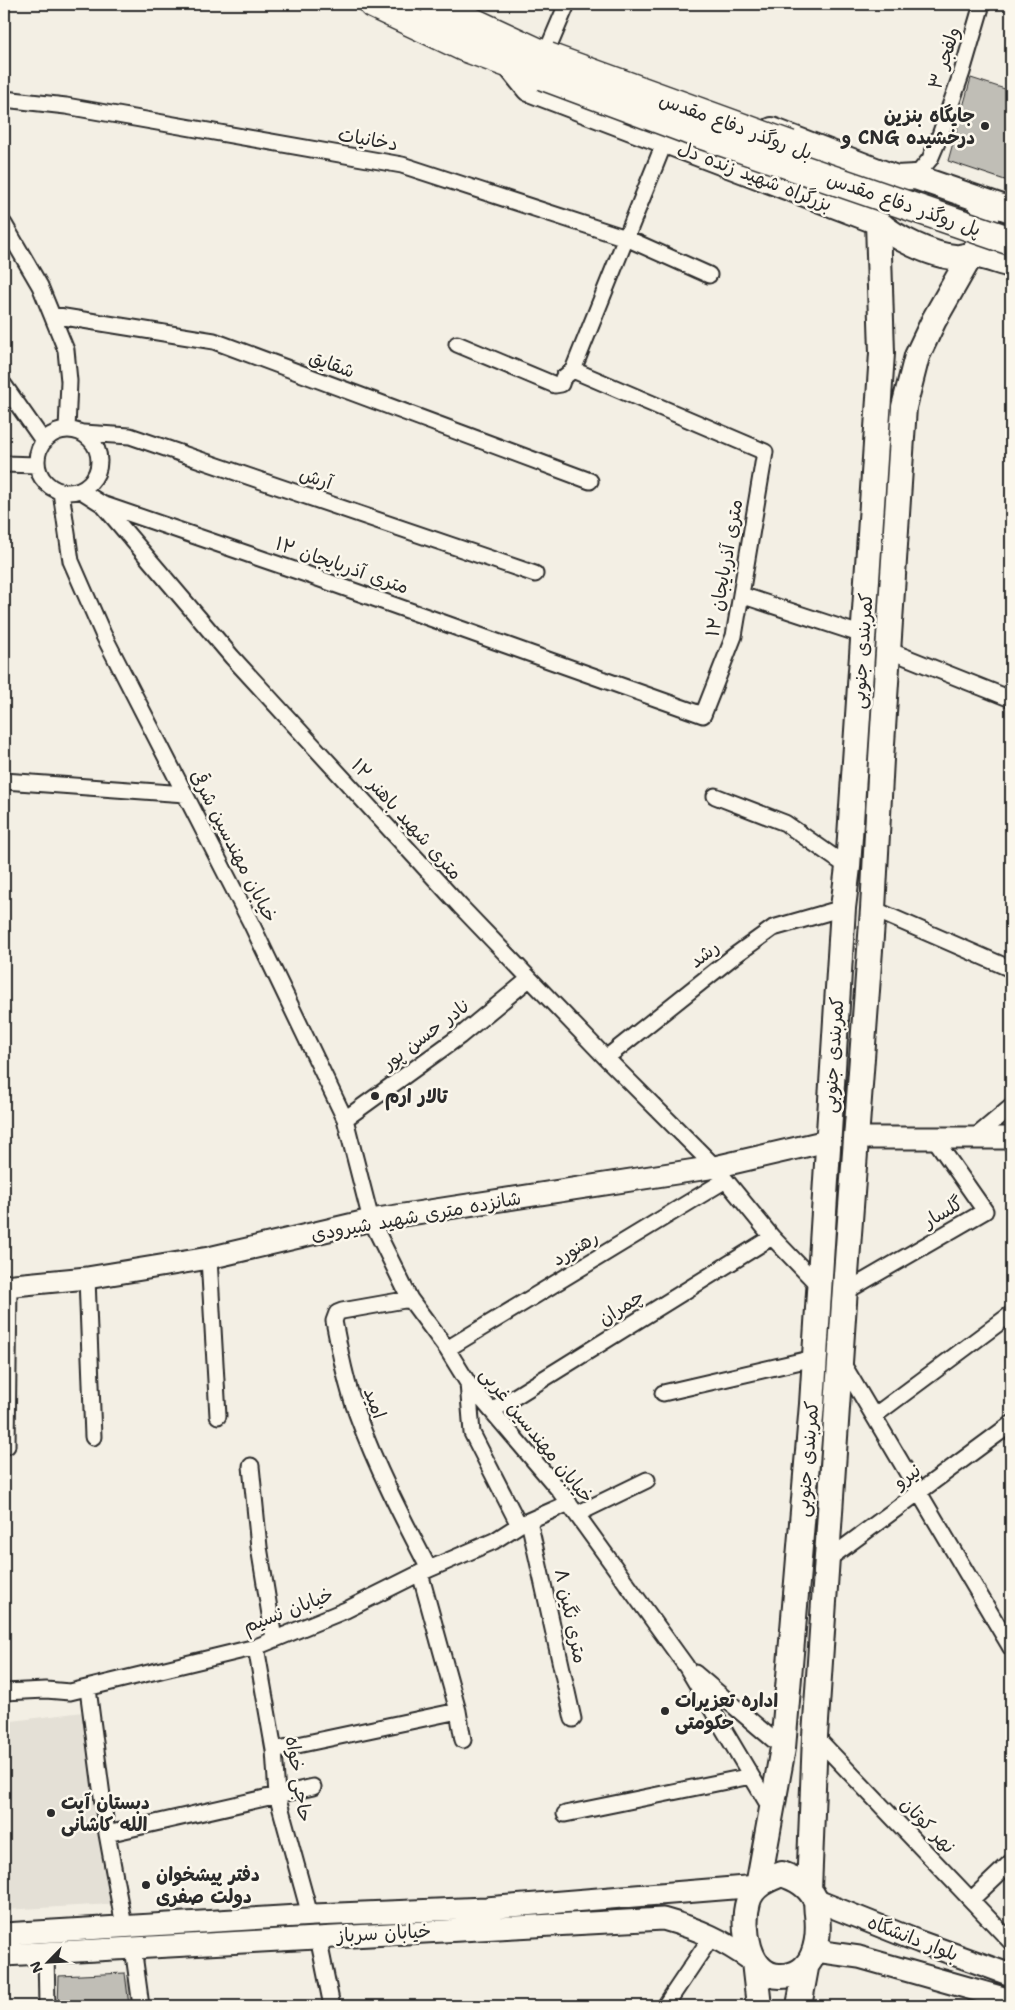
<svg xmlns="http://www.w3.org/2000/svg" width="1015" height="2010" font-family="'Shantell Sans','Playpen Sans Arabic',sans-serif">
	<rect width="100%" height="100%" fill="#f3efe4"/>
	<filter id="ink" filterUnits="userSpaceOnUse"><feTurbulence type="fractalNoise" baseFrequency=".02" numOctaves="2"/><feDisplacementMap in="SourceGraphic" scale="10" xChannelSelector="R" yChannelSelector="G"/><feConvolveMatrix kernelMatrix="1 2 1 2 8 2 1 2 1" color-interpolation-filters="sRGB"/></filter>
	<g filter="url(#ink)">
		<path fill="#e4e0d6" d="M83,1712l30,192 -109,6v-188z"/>
		<path fill="#0003" d="M971,80l40,12v91l-60,-20 -1,-2z
			M124,1974l7,12 3,20h-74v-29z"/>
		<path fill="#c0beb6" stroke="#2b2b2b" d="M971,78l40,13v91l-63,-21z
			M125,1973l4,33h-71l1,-30z"/>
		<g fill="none" stroke-linecap="round" stroke-linejoin="round">
			<defs>
				<path id="street" d="M550,44l17,-40
					M4,99l62,7 336,59 224,73 83,37
					M915,177l15,-18 9,-21 23,-66 20,-68
					M4,224l36,62 26,64 3,31 -2,49
					M52,315l162,26 376,140
					M457,344l98,41 6,-1 2,-6 10,-8
					M4,385l40,57
					M37 461a31 31 0 1 1 62 0a31 31 0 1 1-62 0Z
					M83,433l47,3 405,138
					M4,464l33,1
					M80,490l22,14 130,153 228,249 146,152 109,109 57,70 47,49
					M61,492l10,69 32,73 148,289 94,196 26,101 39,79 37,50 21,34 91,107 127,176 86,145
					M102,504l204,70 397,141 31,-79 31,-184 -192,-82 92,-229
					M741,595l122,40
					M888,650l123,49
					M4,781l181,13
					M715,796l70,27 63,44
					M873,909l138,60
					M606,1058l128,-102 39,-28 70,-20
					M345,1119l115,-83 69,-57
					M974,1138l37,-31
					M209,1258l9,158
					M87,1278l6,159
					M845,1292l140,-81 -51,-73
					M410,1299l-68,12 -5,2 -3,8c6,31 12,63 23,93 19,53 46,105 72,155
					M447,1349l277,-168
					M840,1359l171,289
					M468,1383l4,50 47,92
					M663,1393l151,-35
					M492,1411l280,-174
					M874,1416l137,-102
					M7,1446l2,-161
					M251,1466l8,81 15,92
					M577,1514l70,-34
					M529,1521l44,198
					M827,1560l184,-136
					M420,1573l38,138 5,29
					M256,1647l18,103 3,45 33,120
					M695,1673l88,75
					M88,1689l19,145 17,92
					M4,1692l42,-2 24,2 186,-45 90,-37 74,-37 74,-32 25,-16 50,-22
					M815,1736l196,206
					M274,1750l184,-39
					M565,1814l186,-38
					M107,1834l206,-47
					M972,1899l39,-37
					M318,1937l14,69
					M133,1947l8,59
					M46,1952l1,54
					M665,2006l47,-70"/>
				<path id="secondary" d="M856,1138h155
					M4,1286l83,-8 122,-20 162,-38 344,-53 112,-26
					M815,1900l105,42 91,33
					M4,1934l310,-19 172,-7 272,-22
					M816,1951l43,6 152,43
					M4,1955l659,-36c36,10 60,21 91,43"/>
				<path id="primary" d="M508,63l21,26 349,133c15,15 55,34 77,35 6,1 12,-3 19,-2 12,2 25,7 37,10
					M772,130l124,48 19,-1 96,33
					M782,1874c14,5 26,11 33,25 2,4 1,10 2,15 3,26 -2,63 -37,62 -32,0 -39,-50 -32,-74 4,-16 20,-23 34,-28z
					M758,1886l25,-138 29,-344 31,-496 5,-41 34,-514 -4,-131c-8,-20 -2,-35 18,-44
					M809,1890l6,-154 30,-448 28,-379 8,-150 23,-352 13,-51 17,-36 37,-65 12,-13 5,-12 -2,-19 -8,-11
					M754,1962l5,44
					M799,2006l7,-38"/>
				<path id="highway" d="M373,4l91,43 79,29
					M434,4l114,53"/>
			</defs>
			<use href="#street" stroke="#2b2b2b" stroke-width="19"/>
			<use href="#secondary" stroke="#2b2b2b" stroke-width="25"/>
			<use href="#primary" stroke="#2b2b2b" stroke-width="28"/>
			<use href="#highway" stroke="#2b2b2b" stroke-width="31"/>
			<use href="#street" stroke="#fbf7ec" stroke-width="15"/>
			<use href="#secondary" stroke="#fbf7ec" stroke-width="21"/>
			<use href="#primary" stroke="#fbf7ec" stroke-width="24"/>
			<use href="#highway" stroke="#fbf7ec" stroke-width="28"/>
			<defs>
				<path id="highway-bridge" d="M548,57l242,88
					M543,76l145,54 323,111"/>
			</defs>
			<use href="#highway-bridge" stroke="#2b2b2b" stroke-width="31" stroke-linecap="butt"/>
			<use href="#highway-bridge" stroke="#fbf7ec" stroke-width="28"/>
		</g>
	</g>
	<g fill="#2b2b2b" stroke="#fbf7ec" stroke-width="2">
		<circle cx="985" cy="126" r="5"/>
		<circle cx="375" cy="1096" r="5"/>
		<circle cx="665" cy="1711" r="5"/>
		<circle cx="51" cy="1813" r="5"/>
		<circle cx="146" cy="1885" r="5"/>
	</g>
	<g text-anchor="middle" dominant-baseline="central" stroke-width="5" stroke-linejoin="round" paint-order="stroke">
		<g font-size="19" fill="#2b2b2b" stroke="#fbf7ec">
			<text transform="translate(944 58) rotate(-72)">ولفجر ۳</text>
			<text transform="translate(736 126) rotate(20)">بل روگذر دفاع مقدس</text>
			<text transform="translate(368 139) rotate(10)">دخانیات</text>
			<text transform="translate(755 176) rotate(21)">بزرگراه شهید زنده دل</text>
			<text transform="translate(904 204) rotate(19)">پل روگذر دفاع مقدس</text>
			<text transform="translate(332 364) rotate(20)">شقایق</text>
			<text transform="translate(316 478) rotate(19)">آرش</text>
			<text transform="translate(342 565) rotate(19)">۱۲ متری آذربایجان</text>
			<text transform="translate(724 568) rotate(-80)">۱۲ متری آذربایجان</text>
			<text transform="translate(862 651) rotate(-86)">کمربندی جنوبی</text>
			<text transform="translate(407 819) rotate(48)">۱۲ متری شهید باهنر</text>
			<text transform="translate(234 846) rotate(63)">خیابان مهندسین شرقی</text>
			<text transform="translate(704 954) rotate(-38)">رشد</text>
			<text transform="translate(426 1034) rotate(-37)">نادر حسن پور</text>
			<text transform="translate(833 1055) rotate(-86)">کمربندی جنوبی</text>
			<text transform="translate(943 1212) rotate(-30)">گلسار</text>
			<text transform="translate(416 1216) rotate(-10)">شانزده متری شهید شیرودی</text>
			<text transform="translate(575 1248) rotate(-31)">رهنورد</text>
			<text transform="translate(621 1307) rotate(-32)">چمران</text>
			<text transform="translate(375 1403) rotate(70)">امید</text>
			<text transform="translate(537 1435) rotate(51)">خیابان مهندسین غربی</text>
			<text transform="translate(807 1459) rotate(-85)">کمربندی جنوبی</text>
			<text transform="translate(907 1476) rotate(-36)">نیرو</text>
			<text transform="translate(288 1610) rotate(-21)">خیابان نسیم</text>
			<text transform="translate(571 1616) rotate(78)">۸ متری نگین</text>
			<text transform="translate(299 1779) rotate(81)">حاجی خواه</text>
			<text transform="translate(928 1825) rotate(46)">نهر کوتان</text>
			<text transform="translate(384 1933) rotate(-3)">خیابان سرباز</text>
			<text transform="translate(913 1938) rotate(21)">بلوار دانشگاه</text>
		</g>
		<g font-size="19" font-weight="bold" fill="#2b2b2b" stroke="#fbf7ec" text-anchor="start">
			<text x="975" y="115" text-anchor="end">جایگاه بنزین<tspan x="975" dy="22">و CNG درخشیده</tspan></text>
			<text x="385" y="1096">تالار ارم</text>
			<text x="675" y="1700">اداره تعزیرات<tspan x="675" dy="22">حکومتی</tspan></text>
			<text x="61" y="1802">دبستان آیت<tspan x="61" dy="22">الله کاشانی</tspan></text>
			<text x="156" y="1874">دفتر پیشخوان<tspan x="156" dy="22">دولت صفری</tspan></text>
		</g>
	</g>
	<rect width="1015" height="2010" fill="none" stroke="#fbf7ec" stroke-width="20"/>
	<rect x="10" y="10" width="995" height="1990" fill="none" stroke="#2b2b2b" stroke-width="2" filter="url(#ink)"/>
	<g transform="translate(48 1962) rotate(246)" stroke="#fbf7ec" stroke-width="4" paint-order="stroke">
	<path d="M0-4L9 19L0 12L-9 19Z" fill="#2b2b2b"/>
	<text y="-8" font-size="14" font-weight="bold" text-anchor="middle" fill="#2b2b2b">N</text>
	</g>
</svg>
